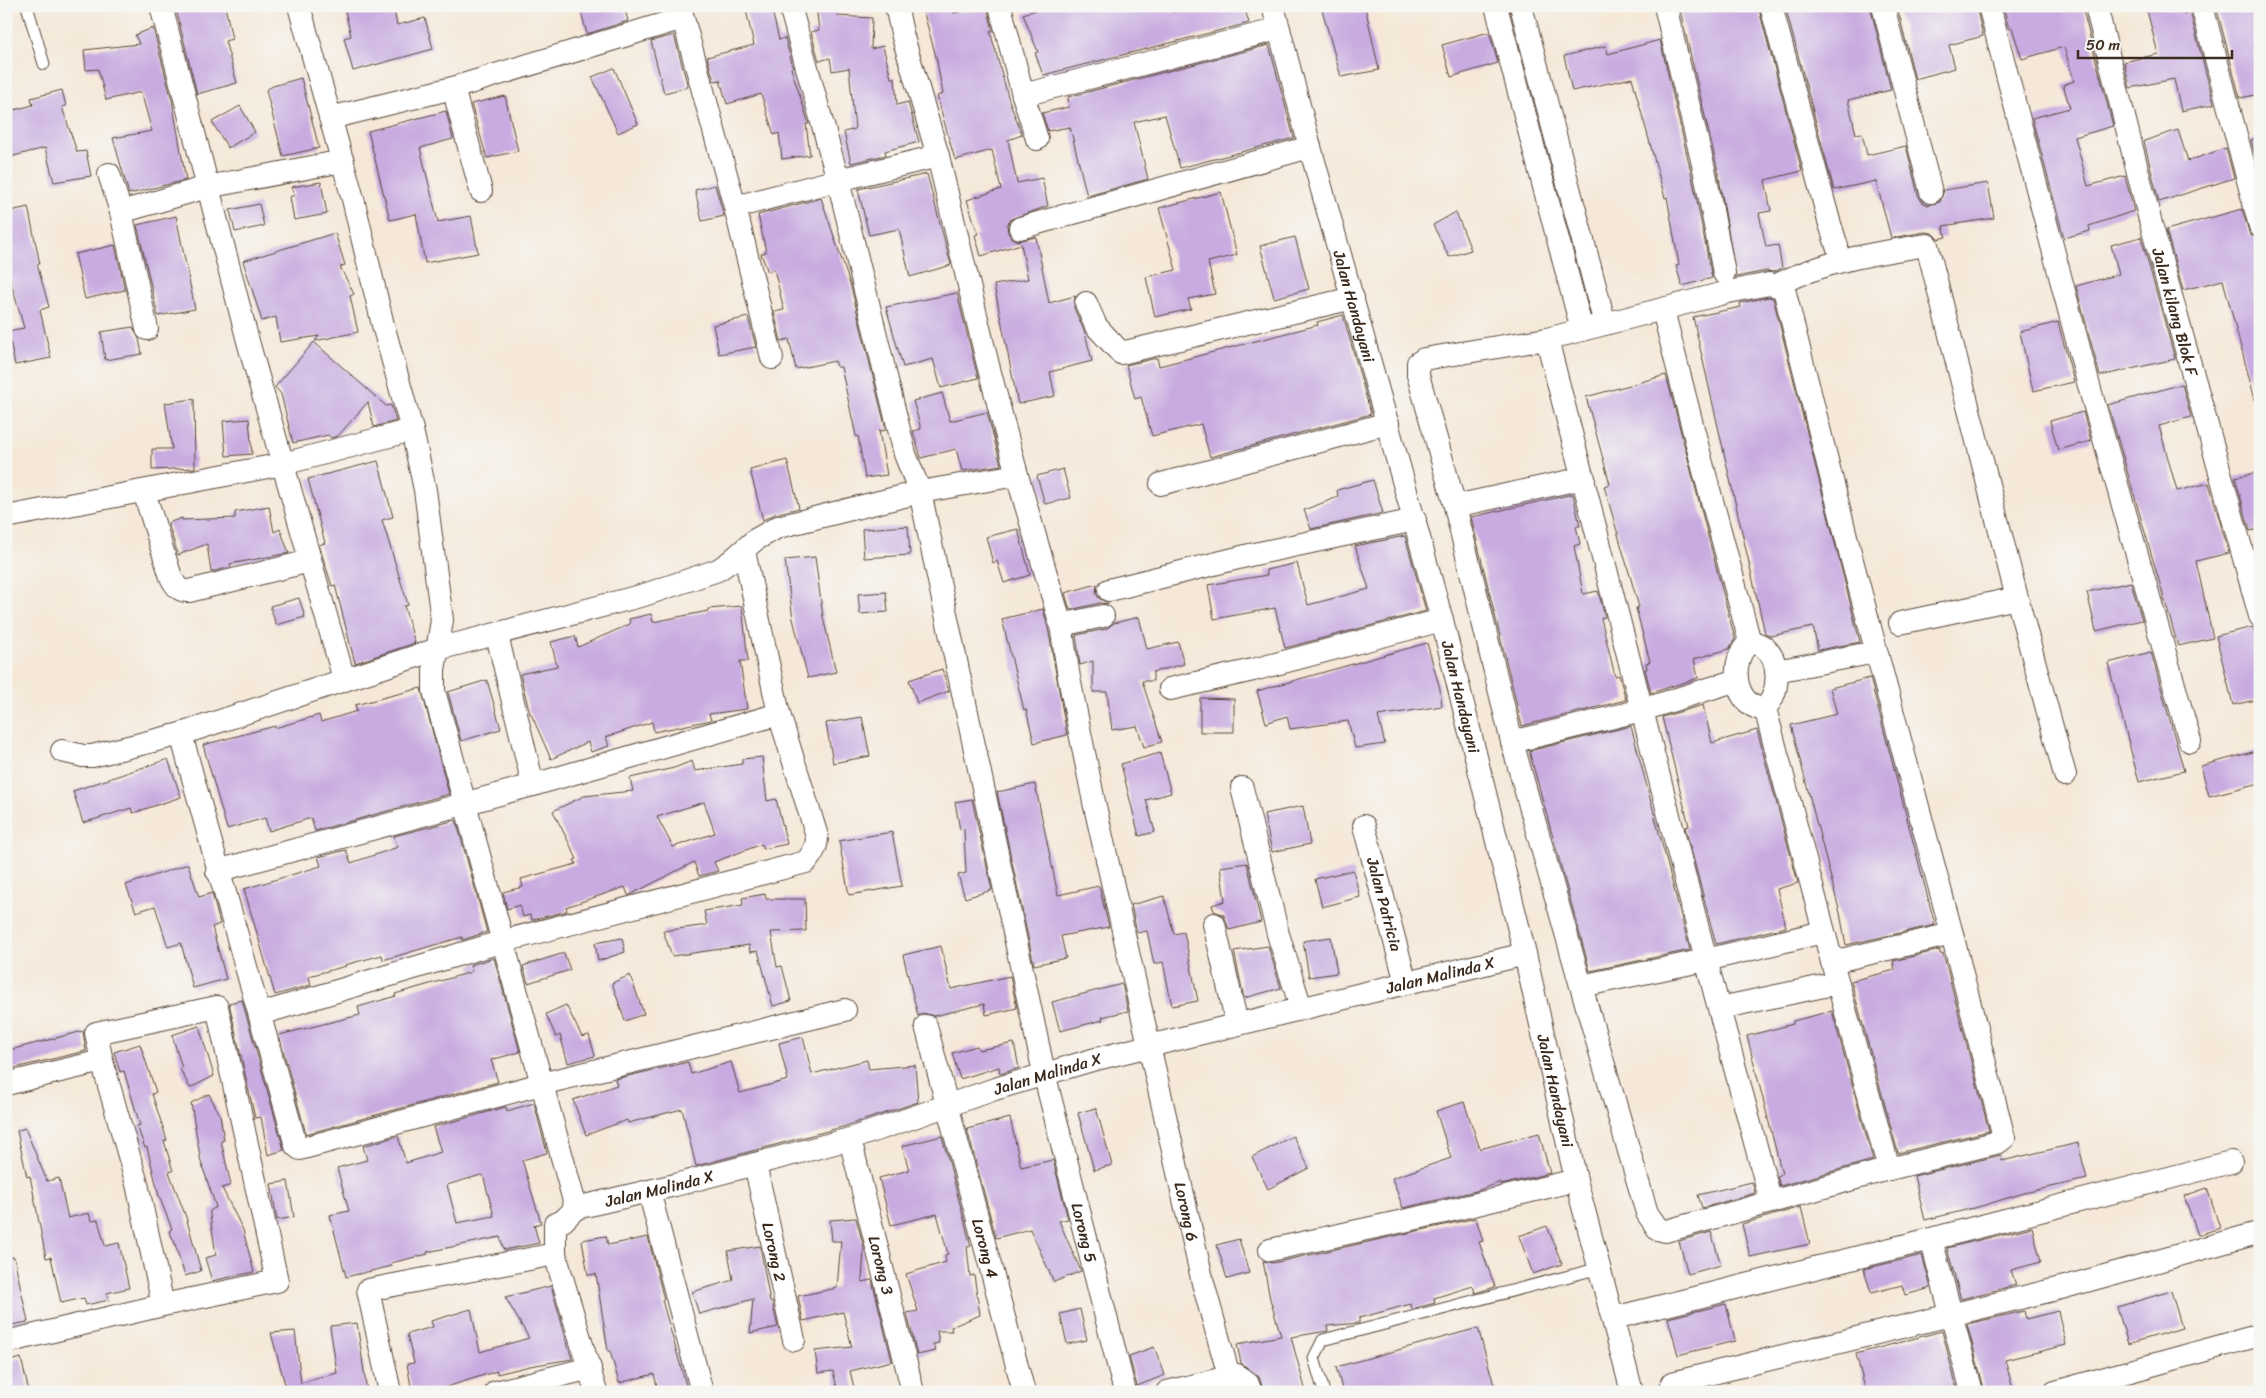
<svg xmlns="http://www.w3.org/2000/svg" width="2266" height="1398" font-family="Sriracha,sans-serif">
	<rect width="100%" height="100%" fill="#f6f6f2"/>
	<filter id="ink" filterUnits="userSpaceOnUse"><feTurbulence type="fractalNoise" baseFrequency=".02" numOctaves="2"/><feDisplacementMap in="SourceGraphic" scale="10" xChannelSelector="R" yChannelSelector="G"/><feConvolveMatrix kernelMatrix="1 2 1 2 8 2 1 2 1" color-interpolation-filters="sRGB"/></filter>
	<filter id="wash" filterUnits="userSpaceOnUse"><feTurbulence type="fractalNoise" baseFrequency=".0096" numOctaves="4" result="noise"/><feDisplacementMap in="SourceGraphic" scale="20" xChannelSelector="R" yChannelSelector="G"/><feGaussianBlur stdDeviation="1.12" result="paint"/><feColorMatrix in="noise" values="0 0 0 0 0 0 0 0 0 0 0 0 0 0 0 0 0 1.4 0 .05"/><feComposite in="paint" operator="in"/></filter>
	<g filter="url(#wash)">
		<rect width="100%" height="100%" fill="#f5e8d8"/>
		<g id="blocks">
			<path fill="#c8abe0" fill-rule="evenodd" d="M175,6h50l7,33 -7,2 12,42 -40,11z
				M344,6h49l4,19 28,-7 8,31 -80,22 -9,-33 7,-2z
				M582,6h42l4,15 -41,13 -6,-22 2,-1z
				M762,6h9l8,34 6,-2 8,29 -2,1 18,56h-3l4,31 -28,4 -3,-26 -5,2 -13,-41 -34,10 -7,-24 -6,1 -7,-24 47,-12 -8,-35z
				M816,6h21l1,10 34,2 -1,31 12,-3 8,32h4l2,27 11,-3 11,40 -34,9 1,4 -35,8 -7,-31 11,-3 -6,-61 -17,3 -2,-13 -11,3 -8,-29 8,-2z
				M922,6h29l3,7 33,-7 6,25h-3l19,69 13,35 -14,5 9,43 25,-5 6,28 -37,13 -4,6 1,7 3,6 6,3 19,-4 13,66 26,-7 -1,12 11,25 7,28 -42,11 5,24 -37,8 -24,-119 34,-6 -7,-35 -40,12 -6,-21 3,-1 -11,-34 34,-11 -9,-39 -37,10 -18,-64 6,-2 -7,-37z
				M1048,6h97l1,5 14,-5h10l2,6 22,-6h50l5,17 -206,52 -8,-22 3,-1 -15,-38z
				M1321,6h44l14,64 -38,7z
				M1679,6h79l44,165 -37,9 6,31 -12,2 7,34 12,-2 4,23 -8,4 -8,-1 -30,6 -18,-106z
				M1785,6h85l21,84 -43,10 8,34 6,-1 5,22 39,-9 12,49 4,7 6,3 12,-3 4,-12 44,-7 6,35 -51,8 3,11 -8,2 -6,-6 -7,-1 -34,6 -15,-57 -42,9z
				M1897,6h79l7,30 -34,9 6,23 -40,11z
				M2003,6h79l31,120 -38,11 13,49 37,-10 9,35 -45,15 1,5 -26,7 -32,-120 38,-10 -7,-23 11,-4 -10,-34 -42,12 -10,-31 -3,1z
				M2146,6h37l1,8 6,-2 24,92 -33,7 -7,-32 -44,9 -6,-26 34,-8z
				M2216,6h44v88l-20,4z
				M153,28l19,72 14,80 -57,14 -16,-56 39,-7 -11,-39 -35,8 -8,-31 -12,1 -2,-20 55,-6 -4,-9z
				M1489,32l9,31 -47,14 -9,-32z
				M674,35l14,52 -24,6 -13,-52z
				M1660,40l32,136 20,102 -30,8 -6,-20 3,-1 -12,-68 -2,1 -33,-120 -60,13 -8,-35 42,-10 2,8z
				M1269,45l25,93 -114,30 -15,-53 -31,7 14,57 -61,17 -17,-69 -22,4 -6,-18 27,-6 -1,-10z
				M614,68l24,56 -20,9 -26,-56z
				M301,78l18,70 -36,8 -17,-66 7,-4z
				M62,90l4,16 -4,1 15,45 9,-1 5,25 -37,6 -9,-34 -39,10v-46l27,-7 -2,-7z
				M505,96l13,55 -31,7 -16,-54z
				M240,106l15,26 -27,16 -16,-26z
				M446,111l7,28 -33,9 18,74 33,-6 7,37 -53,10 -9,-49 -26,6 -22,-89z
				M2178,130l10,31 38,-13 8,30 -75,24 -15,-61z
				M2260,137v32h-1l-8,-29z
				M927,174l24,91 -41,12 -11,-48 -30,6 -11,-46z
				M321,182l6,32 -33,6 -4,-23 4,-2 -3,-8z
				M715,185l9,31 -22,5 -7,-31z
				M1221,192l16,63 -29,7 7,32 -27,5 3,10 -36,8 -9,-40 30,-7 -17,-62z
				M821,198l30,89 35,143 -7,1 8,44 -22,3 -7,-42h-2l-15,-69h-4l-2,-6 -39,8 -7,-30 -8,2 -7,-29 10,-2 -10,-41 -6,3 -7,-18 5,-2 -8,-37z
				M259,204l5,22 -29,6 -5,-22z
				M28,207l12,57h-3l12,43 -9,3 11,48 -36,7 -7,-34 16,-3 -18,-63v-53z
				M2242,209l8,26 10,4v160l-5,1 -32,-120 -40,10 -17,-60z
				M1456,212l15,38 -22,7 -16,-32z
				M176,216l19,93 -37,7 -21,-91z
				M335,233l10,32 -5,2 14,27 -4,2 8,36 -43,9 4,-5 -39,6 -4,-25 -14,4 -19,-60z
				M1295,237l14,52 -35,9 -14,-52z
				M2141,237l34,122 -75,17 -24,-90 43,-12 -8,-29z
				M115,245l10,45 -40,9 -10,-45z
				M957,293l21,85 -37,10 -8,-29 -30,8 -17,-60z
				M1769,297l4,1 87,344 -42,8 -5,-23 -42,9 -6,-3 -72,-316 48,-10 -1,-4z
				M1343,315l28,99 -161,43 -9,-33 -49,12 -11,-39 -6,2 -9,-34 31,-7 2,8 159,-41 -1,-3z
				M748,317l8,30 -37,7 -6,-29z
				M2058,322l16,60 -41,9 -13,-59z
				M133,327l6,12 3,15 -37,6 -4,-28z
				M314,342l72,64 5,-1 5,16 -22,6 -6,-25 -30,34 -7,2 -3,-3 -35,8 -12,-49 -6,-7z
				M1666,375l69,264 -6,10 -35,10 4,19 -47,15 -6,-24h2l-1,-6 4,-1 -14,-54 3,-1 -35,-121 6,-2 -24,-87z
				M2182,384l9,33 -32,9 18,65 32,-8 20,70 -33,8 17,77 -35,8 -70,-241z
				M942,393l8,28 37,-9 14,53 -39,6 -6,-22 -35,9 -8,-27 8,-2 -8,-28z
				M194,399l1,69 -43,2v-21h20l-7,-46z
				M2083,412l8,29 -33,9 -8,-29z
				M249,419l3,35 -26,2 -3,-35z
				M787,460l12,48 -24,6 -12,6 -13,-50z
				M378,461l15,56 -11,3 26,85 -4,1 11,37 -60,20 -20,-78 -3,1 -13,-41 6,-2 -17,-64z
				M1063,469l8,29 -26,6 -8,-28z
				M2260,472v57l-10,2 -15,-54z
				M1373,480l10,33 -72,16 -7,-19 34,-13 -1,-7z
				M1573,494l7,32h-4l4,18 -6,2 9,48 15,-3 7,26 -4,1 14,58 4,-1 7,25 -104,26 -51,-209z
				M269,506l5,26 6,-3 9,24 -59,11 1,3 -20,5 -4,-28 -29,11 -10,-32 14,-5v2l53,-2v-6z
				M908,526l2,29 -46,3 -2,-29z
				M1018,529l12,46 -26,8 -7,-22 -4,2 -7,-26z
				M1405,536l21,75 -141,37 -10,-40 -61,11 -6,-34 59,-10 -1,-5 31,-7 11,42 61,-16 -14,-43z
				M815,557l8,60 13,55 -28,6 -15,-59 -8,-59z
				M2131,582l11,38 -46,11 -9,-39z
				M1097,584l-1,10 4,5 8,4v1l-8,-1 -30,7 -5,-17z
				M886,592l2,20 -28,2 -2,-20z
				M299,598l6,19 -29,8 -6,-19z
				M742,606l6,55h-8l7,48 -38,5 2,6 -57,12 -2,-10 -46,15 3,9 -18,6 -3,-10 -37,17 -20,-45h-1l-10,-40 37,-8 -6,-24 24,-6 3,11 52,-23 -1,-5 22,-5 2,8 55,-11v-2z
				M1043,609l5,19 19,107 -33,8 -8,-34 -2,1 -22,-91z
				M1139,617l8,32 31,-7 6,22 -31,8v9h-11l20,61 -18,5 -7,-21 -25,4 -5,-38h-14v-31l-13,4 -4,-30 30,-6 8,-6z
				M2253,627l7,29v43l-27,6 -17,-69z
				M1427,643l13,46 2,17 -64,10 7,28 -30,4 -7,-27 -58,8 -3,-13 -21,7 -9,-32z
				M2151,652l33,119 -45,11 -31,-119z
				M942,669l7,22 -32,12 -8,-23z
				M1870,678l65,247 -89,20 -6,-32 -49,-188 46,-11 -7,-26z
				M487,680l14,49 -40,12 -13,-49z
				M421,688l28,106 -134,37 -4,-13 -42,13 -4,-13 -38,11 -24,-84 72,-19v2l44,-13 2,7 36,-11 -2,-6z
				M1200,698l34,1v33h-34z
				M1703,705l9,38 45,-13 41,153 -21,6 9,38 -70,17 -31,-117 4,-1 -27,-109z
				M862,717l8,39 -37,7 -7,-40z
				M1631,726l59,224 -100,21 -61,-220z
				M2260,750v33l-51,13 -8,-30z
				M1160,753l11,40 -25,7 9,32 -16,4 -18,-72z
				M762,757l5,44 9,-2 11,45 -24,5 -1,-5 -48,18 4,9 -19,5 -5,-14 -64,33h-2l-3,-8 -59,20 1,4 -35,9 -2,-5 -7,2 -3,-12 -13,4 -4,-17 20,-5 -2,-8 55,-15 -2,-4 3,-1 -24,-48 31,-15 49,-5 -3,-13 44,-10 18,-7 3,10 47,-7v-5zM704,802l11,31 -42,14 -16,-30z
				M168,759l13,38 -48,16 -2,-5 -48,15 -10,-32z
				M1035,784l23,111 41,-9 10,41 -48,9 5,22 -32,7 -37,-173z
				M972,799l20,91 -27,8 -7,-23 8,-2 -2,-44 -4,1 -5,-28z
				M1303,806l7,38 -38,8 -8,-38z
				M456,820l31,112 -25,8v-3l-79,23 -1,-5 -37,10 1,1 -37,10 2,9 -36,10 -31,-106 77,-23 -3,-9 28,-7 5,13 47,-16 -4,-11z
				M892,832l10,54 -53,9 -10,-54z
				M1247,863l14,59 -32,8 -5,-15 -10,-4 -2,-6 13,-4 -5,-34z
				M188,864l11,33 13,-4 8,31 -8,3 14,52 -33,9 -12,-45 -13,4 -13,-41 -19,6 -10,-27z
				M1353,870l7,27 -38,10 -7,-28z
				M765,894l1,5h39l1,32 -35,1 6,35 5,-1 9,35 -18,5 -15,-55 -8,1 -1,-7 -77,11 -9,-25 44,-6 -3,-14 39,-6 -1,-7z
				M1164,896l10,38 10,-2 14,69 -26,5 -9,-44 -9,2 -7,-33 -10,2 -6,-28z
				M1331,937l6,36 -28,4 -6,-36z
				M622,938l3,14 -27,9 -3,-18z
				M941,946l10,43 59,-13 7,32 -31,7 -2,-11 -50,12 -11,-3 -5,3 -15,-61z
				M1268,946l13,42 -37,10 -10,-47z
				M1940,950v4l3,-1 46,178 -91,22 -47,-172 44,-11 -2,-9z
				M564,953l6,17 -42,13 -5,-17z
				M494,958l26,94 -29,8 7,22 -192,52 -27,-99 81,-20 -2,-8 38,-11 -1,-2 73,-21 4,-2 -2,-6z
				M630,975l14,39 -19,7 -13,-38z
				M1122,984l6,27 -26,6 1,3 -43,11 -8,-29z
				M242,1000l42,150 -16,5 -7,-38 -6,1 -26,-115z
				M566,1005l16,32 7,-2 6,21 -27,7 -8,-28 -4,2 -10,-23z
				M1832,1011l41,149 -93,26 -3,-10 5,-2 -35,-138 46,-12v-3z
				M199,1026l15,50 -24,12 -10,-19 2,-1 -10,-33z
				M83,1031l3,20 -80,19v-19z
				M803,1037l9,37 55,-14 2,9 46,-4 3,37 -72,24 -150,40 -14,-57 -54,14 -1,-3 -41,15 -13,-35 44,-15 -2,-6 73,-17 3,12 40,-12 9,31 48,-13 -9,-37z
				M1014,1043l5,25 -19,6 -1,-7 -39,12 -8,-26 25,-7 2,4z
				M140,1044l16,48 -4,2 15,46 -3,1 9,30 -4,1 17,45 15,54 -16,5 -11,-35 -5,-10 3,-2 -13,-33 -12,-49 -2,1 -8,-22 3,-1 -16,-54 -4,1 -6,-20z
				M209,1094l11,21 4,25 -3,1 10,44 -9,3 21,42 11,42 -42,9 -7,-23 11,-3 -6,-39v-5l6,-4 -15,-45 -10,-59z
				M1464,1102l16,47 59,-16 11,40 -49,12v-3l-25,9 -73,17 -11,-30 59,-20 -15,-47z
				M534,1103l13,50 -25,7 19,63 -7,2 5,18 -35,7 -4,-13 -73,15 1,2 -37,9 1,3 -46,11 -16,-62 19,-4 -12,-43 30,-8 -4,-14 35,-10 8,27 35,-11 -8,-25 73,-20 1,4zM481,1175h2l11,41 -37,7 -10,-38z
				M1096,1108l16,57 -18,5 -16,-57z
				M1010,1118l11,49 32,-7 15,59 -9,2 22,50 -27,11 -24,-53 -34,9 -29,-109z
				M25,1128l22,53 12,-3 9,40 21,-5 2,8 7,-1 7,26 14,-3 10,45 -22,5 2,7 -23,5 -2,-7 -23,5 -10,-46 -5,1 -16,-82 -3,1 -10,-46z
				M942,1136l29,110 -4,1 3,29 4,-1 6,40 -29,12 1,4h-15l2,12 -6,1 3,7 -19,4 -10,-42 11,-2 -12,-37 40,-12 -1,-7 3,-1 -11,-40 -46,11 -12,-47 30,-8 -7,-24z
				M1293,1136l16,32 -41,21 -16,-32z
				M2078,1143l9,36 -63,14 -46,14 -53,13 -11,-44 87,-21 1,6z
				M288,1181l6,36 -17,3 -6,-36z
				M1752,1182l3,11 -53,15 -4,-13z
				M2207,1188l13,40 -22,7 -14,-39z
				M1801,1207l9,37 -60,13 -8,-33z
				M856,1218l8,30 -2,34 10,-2 20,81 -42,10 5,21h-17l-5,-21 -15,2 -3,-22 37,-4 -9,-35 -40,9 -5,-25 39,-8 4,-47h-9l-2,-21z
				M1476,1218l7,23 -4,1 16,45 -20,6 -2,-7 -39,12 1,5 -23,6 -1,-5 -52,14v5l-32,3 1,5 -37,6 15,55h-42l-5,-15 -18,-14 -4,-19 44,-8 -11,-37 -7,-38 10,2z
				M1547,1226l15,38 -29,10 -14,-38z
				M2032,1227l9,35 -30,8 5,15 -55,14 -14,-51z
				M1711,1232l10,33 -33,9 -9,-33z
				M606,1236l2,9 40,-8 16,63h-2l26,92h-19v-5l-11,3 -4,-16 -35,9 -9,-32h-2l-12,-77 -8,1 -6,-35z
				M1239,1239l10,34 -22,6 -10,-34z
				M760,1246l10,56h2l6,25 -28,6 3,-34 -54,15 -7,-22 41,-12 -5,-29z
				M1922,1255l9,33 -26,7 -3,-10 -31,8 -7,-24z
				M14,1257l14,65 -22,4v-68z
				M551,1286l21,73 -42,7 -33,8v-3l-66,21h-19l-5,-28 7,-1 -7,-29 26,-7 -2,-6 40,-12 9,43 49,-14 -24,-41z
				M2171,1291l11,37 -54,16 -11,-37z
				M1726,1304l9,37 -57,14 -10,-37z
				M1080,1309l7,31 -20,4 -7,-30z
				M2024,1311l2,8 32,-8 8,34 -61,15 8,29 -28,3 -18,-68z
				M357,1323l10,69h-80l-16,-59 24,-2 6,52 36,-10 -7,-47z
				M1478,1328l18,64h-153l-7,-25z
				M1942,1331l16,61h-92l-10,-38z
				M1154,1347l11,28 -28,11 -8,-30z
				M21,1358l8,34h-23v-30z"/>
		</g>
	</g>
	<g filter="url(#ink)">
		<use href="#blocks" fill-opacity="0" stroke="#57463a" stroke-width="1"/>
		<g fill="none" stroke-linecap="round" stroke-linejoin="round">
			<defs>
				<path id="lane" d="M27,6l17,58
					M1324,1392l-10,-34 9,-18 277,-72"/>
				<g id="street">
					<path d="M161,6l88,339 95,334"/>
					<path d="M299,6l54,193 30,126 29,105 13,60 17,130 -8,50v21l142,517"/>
					<path d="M790,6l48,174 100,-24 -35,-119 -7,-31"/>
					<path d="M1000,6l23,89 256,-66"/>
					<path id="s1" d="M1273,6l37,141 132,473 83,334 51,226 56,212"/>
					<path d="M1496,6l86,324"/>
					<path d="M1521,6l84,318"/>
					<path d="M1665,6l40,167 19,100"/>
					<path d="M1771,6l58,215 8,25"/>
					<path d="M1883,6l48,186"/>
					<path d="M1989,6l100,380 101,355"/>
					<path id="s2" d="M2096,6l54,214 110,396"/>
					<path d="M2202,6l58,220"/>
					<path d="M683,18l52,189 37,151"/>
					<path d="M453,88l28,103"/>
					<path d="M1023,95l14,44"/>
					<path d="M330,118l123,-30 230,-70 -3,-12"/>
					<path id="s3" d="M938,156l50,209 29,110 44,150 8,53 25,124 55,243 54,238 26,93"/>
					<path d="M109,174l12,38 26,117"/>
					<path id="s4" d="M735,207l103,-27 67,274 15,38 124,581 81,319"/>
					<path d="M121,212l86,-25 136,-26"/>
					<path d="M1020,228l290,-81"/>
					<path d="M1777,285c46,-24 99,-32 150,-40l90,353 48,177"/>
					<path d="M1086,303l10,23 25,27 232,-55"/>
					<path d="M1663,310l37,146 50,186"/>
					<path d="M1547,339l159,621 65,242 118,-33 -57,-207"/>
					<path d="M1161,484l227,-61"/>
					<path d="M144,492l27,85c4,8 8,15 18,14l121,-30"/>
					<path d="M1455,506l129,-28"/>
					<path d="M6,517l277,-53 129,-34"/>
					<path d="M1109,590l141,-35 165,-35"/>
					<path d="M1900,623l117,-25"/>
					<path d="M1061,625l42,-9"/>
					<path d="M497,635l36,150"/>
					<path d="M1750,642c36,4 31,61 11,67 -28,-6 -32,-50 -11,-67z"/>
					<path d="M1776,671l100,-19"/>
					<path d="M1170,689l83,-19 189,-50"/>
					<path d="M1765,708l67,254 120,-28 -100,-374 -67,-267 -4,-6 -12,-3 -41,8 -181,47 -123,20 -6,4v12l37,131 57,236 69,244 125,-26 117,-28"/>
					<path d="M181,734c37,138 78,275 115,412l4,3 241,-65 304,-74"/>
					<path d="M1512,742l130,-32 95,-30"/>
					<path d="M62,751l21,5h9l89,-22 257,-85 206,-54 74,-25 13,-9 24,-21 23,-13 142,-35 97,-17"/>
					<path d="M1242,788l36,146 23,74"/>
					<path id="s5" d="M1364,826l42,157"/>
					<path d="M217,871l316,-86 246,-71"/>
					<path d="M1214,924l23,100"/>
					<path d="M1581,986l66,227 11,16 8,2 105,-29"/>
					<path d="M1720,1008l118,-25"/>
					<path d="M260,1014l244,-73 302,-79c7,-9 11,-15 11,-26l-38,-122 -35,-163"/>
					<path id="s6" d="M926,1026l98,366"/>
					<path d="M6,1084l96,-23"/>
					<path id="s7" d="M850,1139l63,253"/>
					<path id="s8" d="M755,1164l39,176"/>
					<path d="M1889,1169l110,-27 5,-4 -52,-204"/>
					<path d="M649,1191l53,201"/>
					<path id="s9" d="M576,1208l99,-23 175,-46 145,-50 97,-29 433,-106"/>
					<path d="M1931,1239l41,153"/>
					<path d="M1270,1250l170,-37 136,-33"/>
					<path d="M555,1254l41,138"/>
					<path d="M1614,1318l317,-79 300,-77"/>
					<path d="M6,1342l157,-37 -26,-121 -35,-123 -6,-28 121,-26 60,274 -114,24"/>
					<path d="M1672,1383l393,-96 189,-53"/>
					<path d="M390,1392l-22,-102 187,-36v-30l8,-3 13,-13"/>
					<path d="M496,1392l94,-24"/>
					<path d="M1167,1392l70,-17 10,7 4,10"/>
					<path d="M2055,1392l205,-57"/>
				</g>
			</defs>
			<use href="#lane" stroke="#57463a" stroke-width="13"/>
			<use href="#street" stroke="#57463a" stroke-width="24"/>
			<use href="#lane" stroke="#fff" stroke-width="11"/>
			<use href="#street" stroke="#fff" stroke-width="22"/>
		</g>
	</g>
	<g text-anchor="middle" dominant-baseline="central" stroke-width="4" stroke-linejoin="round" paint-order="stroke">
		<g font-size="16" fill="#3b2a1e" stroke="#f6f6f2">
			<text stroke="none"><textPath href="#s1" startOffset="311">Jalan Handayani</textPath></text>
			<text stroke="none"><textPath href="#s2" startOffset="316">Jalan kilang Blok F</textPath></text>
			<text stroke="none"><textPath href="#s1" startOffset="716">Jalan Handayani</textPath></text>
			<text stroke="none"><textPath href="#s5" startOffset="81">Jalan Patricia</textPath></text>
			<text stroke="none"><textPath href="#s9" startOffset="896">Jalan Malinda X</textPath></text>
			<text stroke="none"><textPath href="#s9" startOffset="491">Jalan Malinda X</textPath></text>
			<text stroke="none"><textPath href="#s1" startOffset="1121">Jalan Handayani</textPath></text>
			<text stroke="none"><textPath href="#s9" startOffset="86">Jalan Malinda X</textPath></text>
			<text stroke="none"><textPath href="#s3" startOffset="1085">Lorong 6</textPath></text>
			<text stroke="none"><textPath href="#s4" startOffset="1188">Lorong 5</textPath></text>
			<text stroke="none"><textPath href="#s6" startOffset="230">Lorong 4</textPath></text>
			<text stroke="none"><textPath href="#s8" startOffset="90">Lorong 2</textPath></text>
			<text stroke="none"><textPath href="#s7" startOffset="130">Lorong 3</textPath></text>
		</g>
	</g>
	<rect width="2266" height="1398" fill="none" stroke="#f6f6f2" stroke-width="25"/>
	<path d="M2078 50v8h154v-8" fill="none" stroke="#3b2a1e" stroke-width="2.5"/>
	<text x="2086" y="50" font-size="15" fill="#3b2a1e" stroke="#f6f6f2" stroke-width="4" paint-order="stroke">50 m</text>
</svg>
